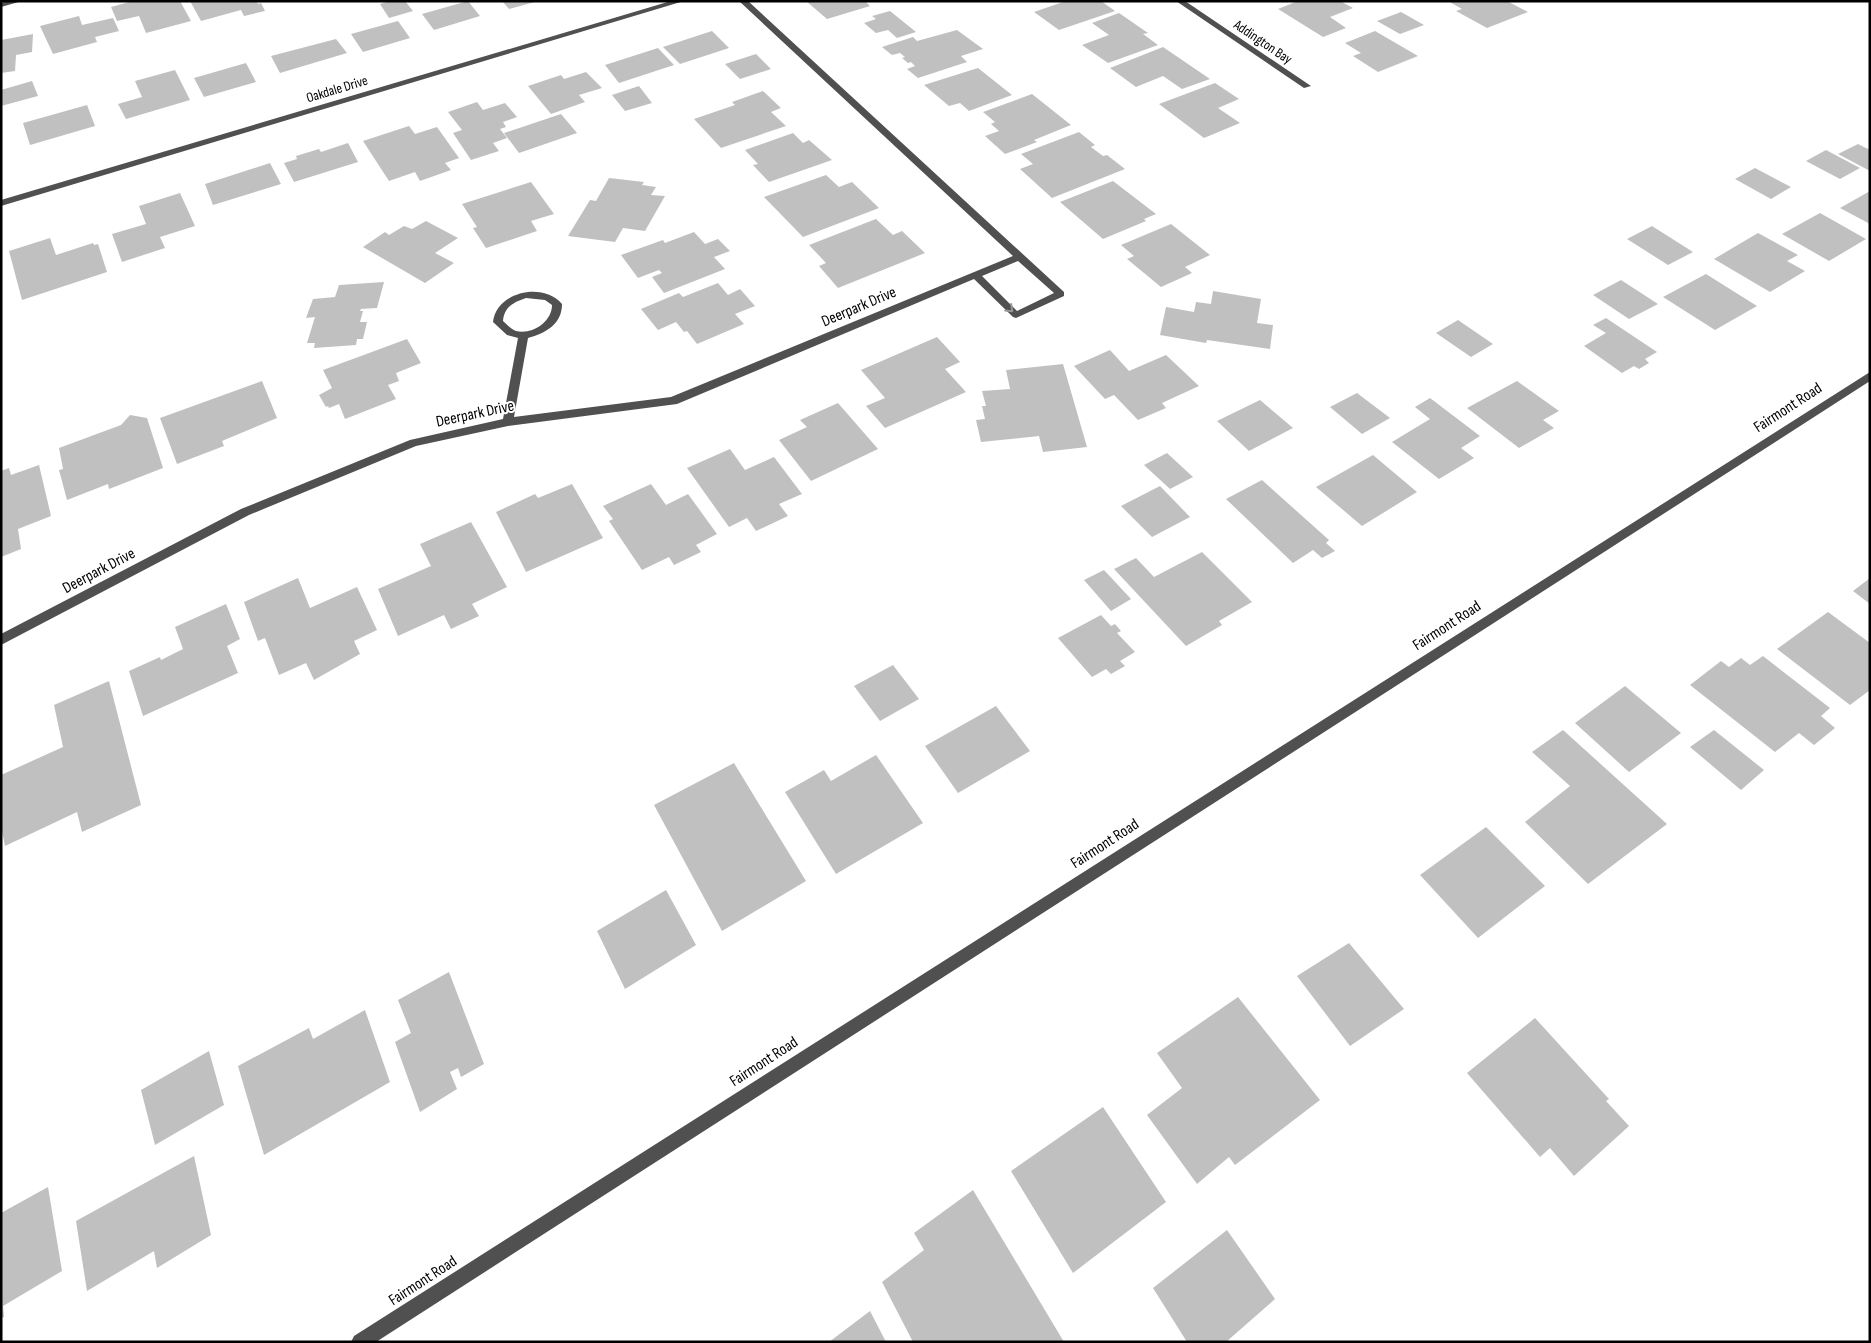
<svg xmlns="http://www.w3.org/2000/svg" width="1871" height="1343" font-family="'Sofia Sans Condensed',sans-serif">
	<rect width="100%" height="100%" fill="#fff"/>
	<path fill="#c0c0c0" d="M133,1h47l11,20 -45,12 -7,-17 -22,5 -6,-14z
		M190,1h67l1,3 3,-1 4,8 -21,5 -3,-6 -40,11z
		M390,1h15l8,10 -24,7 -9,-14z
		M468,1l12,15 -46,14 -12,-16z
		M502,1h33v1l-26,7z
		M806,1h59l5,5 -43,13z
		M1061,1h40l14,10 -56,19 -25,-18 29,-10z
		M1298,1h42l13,7 -23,9 16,11 -23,9 -45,-28z
		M1448,1h59l21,11 -41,16 -31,-17 6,-2z
		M890,11l26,21 -19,6 -9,-8 -12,3 -12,-10 12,-4 -4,-3z
		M1401,12l23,13 -24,9 -23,-13z
		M1119,13l29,20 -5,1 15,11 -50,18 -26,-18 27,-10 -17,-12z
		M79,16l3,9 31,-7 6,13 -24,6 2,5 -44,12 -13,-28z
		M398,21l12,17 -47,14 -12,-18z
		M957,30l26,19 -22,7 6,6 -49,16 -11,-9 8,-3 -4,-4 -3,1 -6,-5 3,-1 -5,-4 -8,2 -10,-8 31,-10 4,4z
		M712,31l17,17 -49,16 -17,-17z
		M1375,31l43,25 -40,16 -25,-16 8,-3 -16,-10z
		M33,34l-1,18 -16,3 -1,16 -14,2v-33z
		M336,39l11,14 -67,20 -9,-17z
		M1163,47l47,32 -28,10 -19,-13 -27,11 -26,-19z
		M658,48l16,17 -55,18 -14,-18z
		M756,54l15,15 -31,10 -15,-15z
		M246,63l10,19 -52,15 -10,-19z
		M978,68l34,27 -43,16 -9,-8 -11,3 -25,-21z
		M175,70l15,30 -64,19 -8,-15 24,-7 -7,-16z
		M586,72l16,16 -23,7 6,7 -34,12 -23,-28 33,-11 3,4z
		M32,81l6,15 -37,10v-16z
		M1215,83l24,16 -21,9 22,15 -36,15 -45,-34z
		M639,86l13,17 -27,8 -13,-16z
		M763,91l18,17 -10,4 15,14 -65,22 -27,-29 41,-14 -3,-3z
		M1032,94l39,31 -37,15 3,2 -32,12 -20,-18 14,-5 -8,-7 4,-2 -12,-10z
		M477,102l6,8 22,-7 12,14 -14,5 3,5 -6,2 7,9 -14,5 6,8 -28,9 -18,-27 9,-3 -14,-18z
		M87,105l8,21 -65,19 -7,-22z
		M561,114l16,19 -58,20 -15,-20z
		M409,126l6,8 22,-7 22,31 -14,5 6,7 -31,11 -5,-9 -26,9 -26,-40z
		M1079,132l16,13 -4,2 12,9 4,-1 18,14 -73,29 -32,-29 13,-5 -12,-10z
		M793,133l10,10 6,-3 23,20 -63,22 -16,-17 5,-1 -13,-14z
		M348,143l10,19 -64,20 -10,-19 13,-4 -1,-3 23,-7 2,3z
		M1858,144l12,6v21l-32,-17z
		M1826,150l34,18 -20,11 -34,-18z
		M270,163l11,21 -68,21 -8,-21z
		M1755,168l36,19 -20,12 -36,-20z
		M826,175l13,12 13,-5 27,26 -76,29 -39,-40z
		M609,178l35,4 -2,3 14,2 -5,8 14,1 -20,35 -22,-3 -8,14 -47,-6 22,-36 6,1z
		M1113,181l43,33 -12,5 2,2 -43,18 -43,-37z
		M531,182l23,32 -23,7 6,10 -51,17 -13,-20 4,-1 -15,-23z
		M1870,191v33l-30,-16z
		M180,193l15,33 -35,11 5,11 -43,14 -10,-28 34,-10 -7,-18z
		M1820,213l46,26 -37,22 -47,-27z
		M876,219l17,16 9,-4 23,22 -87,35 -19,-22 7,-3 -17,-18z
		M426,221l32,17 -23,15 19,10 -29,20 -62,-36 22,-15 4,3 15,-9 8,3z
		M1171,224l39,31 -25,12 7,6 -31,14 -34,-28 7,-3 -13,-11z
		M1652,226l41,26 -25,13 -41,-26z
		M694,232l11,12 13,-5 12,12 -16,6 11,12 -61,24 -12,-16 10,-4 -3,-3 -21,8 -17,-23 42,-15 2,3z
		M1758,233l40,22 -11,6 18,10 -35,21 -56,-33z
		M50,238l6,17 37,-12 1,2 4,-1 9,28 -85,28 -13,-49z
		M1706,274l51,32 -42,24 -52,-33z
		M1621,280l37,24 -29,15 -36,-24z
		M384,282l-7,26 -16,1 -1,2h3l-3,11h7l-4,17h-6l-1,6 -42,3 1,-5h-8l8,-26 -9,1 7,-19 22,-2 4,-12z
		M718,283l10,12 12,-6 15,17 -20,8 9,10 -47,20 -10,-13 -3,1 -8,-10 -18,8 -17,-21 38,-16 4,4z
		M1213,291l48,8 -4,24 16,2 -3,24 -63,-9 -1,3 -46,-8 6,-28 28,5 2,-10 15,2z
		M1606,318l51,34 -12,7 4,4 -10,6 -5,-3 -12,7 -38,-27 22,-13 -13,-8z
		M1458,320l35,24 -22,13 -35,-24z
		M937,337l23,25 -15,7 21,23 -81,36 -19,-22 19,-8 -24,-28z
		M407,339l14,24 -25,10 3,8 -11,4 8,14 -51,20 -6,-15 -10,4 -1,-2 -2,1 -7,-12 13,-7 -9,-18z
		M1110,350l19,21 37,-16 33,31 -37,17 4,5 -28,12 -24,-25 -9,4 -31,-33z
		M1063,364l24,83 -44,5 -4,-16 -58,6 -5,-22 9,-1 -3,-13h4l-4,-15 28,-2 -4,-19z
		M262,381l15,37 -55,23 2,5 -47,18 -17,-46z
		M1517,381l42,30 -16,9 11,8 -35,20 -52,-40z
		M1357,393l33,25 -28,16 -32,-27z
		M1430,398l50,38 -19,12 13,10 -35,21 -47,-37 38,-23 -15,-12z
		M1260,400l33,28 -44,23 -32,-30z
		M838,403l40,46 -67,32 -32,-41 28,-13 -7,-7z
		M130,415l17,3 16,50 -54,21 -1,-5 -41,16 -8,-30 4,-1 -4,-21 62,-23z
		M730,449l15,21 29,-13 28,37 -23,10 9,12 -32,15 -9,-13 -18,9 -42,-59z
		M1167,453l26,24 -23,12 -26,-24z
		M1373,455l44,37 -55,34 -46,-39z
		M39,465l12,51 -33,13 3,20 -20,8v-86l8,-3 2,7z
		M1262,480l67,60 -3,3 9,8 -13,7 -9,-8 -20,13 -67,-64z
		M572,484l31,54 -77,34 -30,-60 39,-18 3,4z
		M651,484l15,21 22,-11 29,40 -21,11 5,7 -27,13 -5,-8 -27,13 -33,-49 4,-2 -10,-13z
		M1160,486l30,31 -38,20 -31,-31z
		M471,522l36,65 -35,17 7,12 -28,13 -7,-14 -46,21 -20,-47 53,-23 -11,-22z
		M1202,552l50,50 -33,19 3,4 -36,21 -72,-77 22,-11 18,19z
		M1104,570l27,29 -20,12 -27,-31z
		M298,578l12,30 47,-21 20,43 -23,11 6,13 -46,26 -8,-17 -27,12 -14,-37 -7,3 -14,-39z
		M1870,578v26l-17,-13z
		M226,604l14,35 -13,7 11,27 -95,43 -14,-45 31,-14 1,3 22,-11 -8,-22z
		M1828,612l42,31v47l-20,15 -73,-56z
		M1101,615l10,11 4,-2 6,7 -4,2 18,19 -15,9 5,5 -14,8 -5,-5 -14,8 -34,-39z
		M1763,656l67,52 -9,8 14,12 -21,17 -15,-12 -24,19 -85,-67 31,-24 8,6 12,-9 9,7z
		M893,665l26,34 -39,22 -26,-35z
		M109,681l32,124 -59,27 -5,-20 -72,34 -4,-20v-51l62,-28 -9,-42z
		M1625,686l56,47 -52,39 -54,-49z
		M996,706l34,45 -72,42 -33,-47z
		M1563,730l104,94 -79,60 -63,-62 45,-36 -38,-34z
		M1714,730l50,40 -23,20 -51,-43z
		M876,755l47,68 -87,51 -51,-82 39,-22 7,11z
		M734,763l72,118 -84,50 -68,-126z
		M1486,827l59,59 -67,52 -58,-63z
		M666,890l30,55 -71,44 -28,-58z
		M1349,943l55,66 -54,37 -53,-70z
		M449,972l35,92 -23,13 -3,-9 -8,4 7,17 -37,23 -25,-70 16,-9 -13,-33z
		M1238,997l82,103 -85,65 -6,-8 -32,27 -50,-69 35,-27 -25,-35z
		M365,1010l25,72 -126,73 -26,-89 71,-38 4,11z
		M1535,1018l74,81 -3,2 23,25 -55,50 -24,-28 -10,9 -73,-84z
		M209,1051l15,54 -69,40 -14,-55z
		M1103,1107l63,95 -93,71 -62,-102z
		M194,1156l17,79 -54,33 -3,-17 -67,40 -11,-70z
		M48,1187l14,84 -59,35 1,11 -3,1v-105z
		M973,1190l91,152h-151l-31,-60 42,-32 -10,-17z
		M1227,1230l48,69 -49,43h-39l-34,-54z
		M870,1311l16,31h-57z"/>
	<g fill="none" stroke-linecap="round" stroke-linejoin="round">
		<path fill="#505050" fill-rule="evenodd" d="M7,1h15l-21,6v-4z
			M671,1h13l-683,205v-6z
			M739,1h9l316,291v4l-48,22 -3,-1 -39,-38 -297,125 -169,22 -92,20 -167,69 -248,130v-11l240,-125 169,-69 93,-21 15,-81 -11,-3 -14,-13c3,-30 50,-41 69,-18 0,20 -16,29 -34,34l-14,79 157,-20 342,-141zM1018,261l36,32 -37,18 -35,-35zM526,298l19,2 7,5c0,17 -20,30 -36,26 -5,-2 -9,-6 -13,-10 1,-14 11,-19 23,-23z
			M1176,1h9l126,85 -7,2z
			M1870,372v9l-1494,961h-25l3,-6z"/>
	</g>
	<defs><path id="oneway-chevron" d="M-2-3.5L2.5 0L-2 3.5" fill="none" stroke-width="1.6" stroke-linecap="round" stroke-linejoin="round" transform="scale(1.25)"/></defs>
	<use stroke="#969696" href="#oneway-chevron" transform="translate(1010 309) rotate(43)"/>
	<g text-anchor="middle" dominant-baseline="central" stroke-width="4" stroke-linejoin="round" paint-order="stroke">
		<g font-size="14" fill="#000" stroke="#fff">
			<text transform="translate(1263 42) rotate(34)">Addington Bay</text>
			<text transform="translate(337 89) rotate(-17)">Oakdale Drive</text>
		</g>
		<g font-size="16" fill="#000" stroke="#fff">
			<text transform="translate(859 307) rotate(-23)">Deerpark Drive</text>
			<text transform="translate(1788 408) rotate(-33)">Fairmont Road</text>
			<text transform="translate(475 414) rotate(-12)">Deerpark Drive</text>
			<text transform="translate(99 571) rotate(-28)">Deerpark Drive</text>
			<text transform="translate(1447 626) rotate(-33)">Fairmont Road</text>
			<text transform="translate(1105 844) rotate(-33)">Fairmont Road</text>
			<text transform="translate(764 1062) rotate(-33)">Fairmont Road</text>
			<text transform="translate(423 1281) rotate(-33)">Fairmont Road</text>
		</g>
	</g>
	<rect width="1871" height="1343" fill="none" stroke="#000000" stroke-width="5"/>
</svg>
